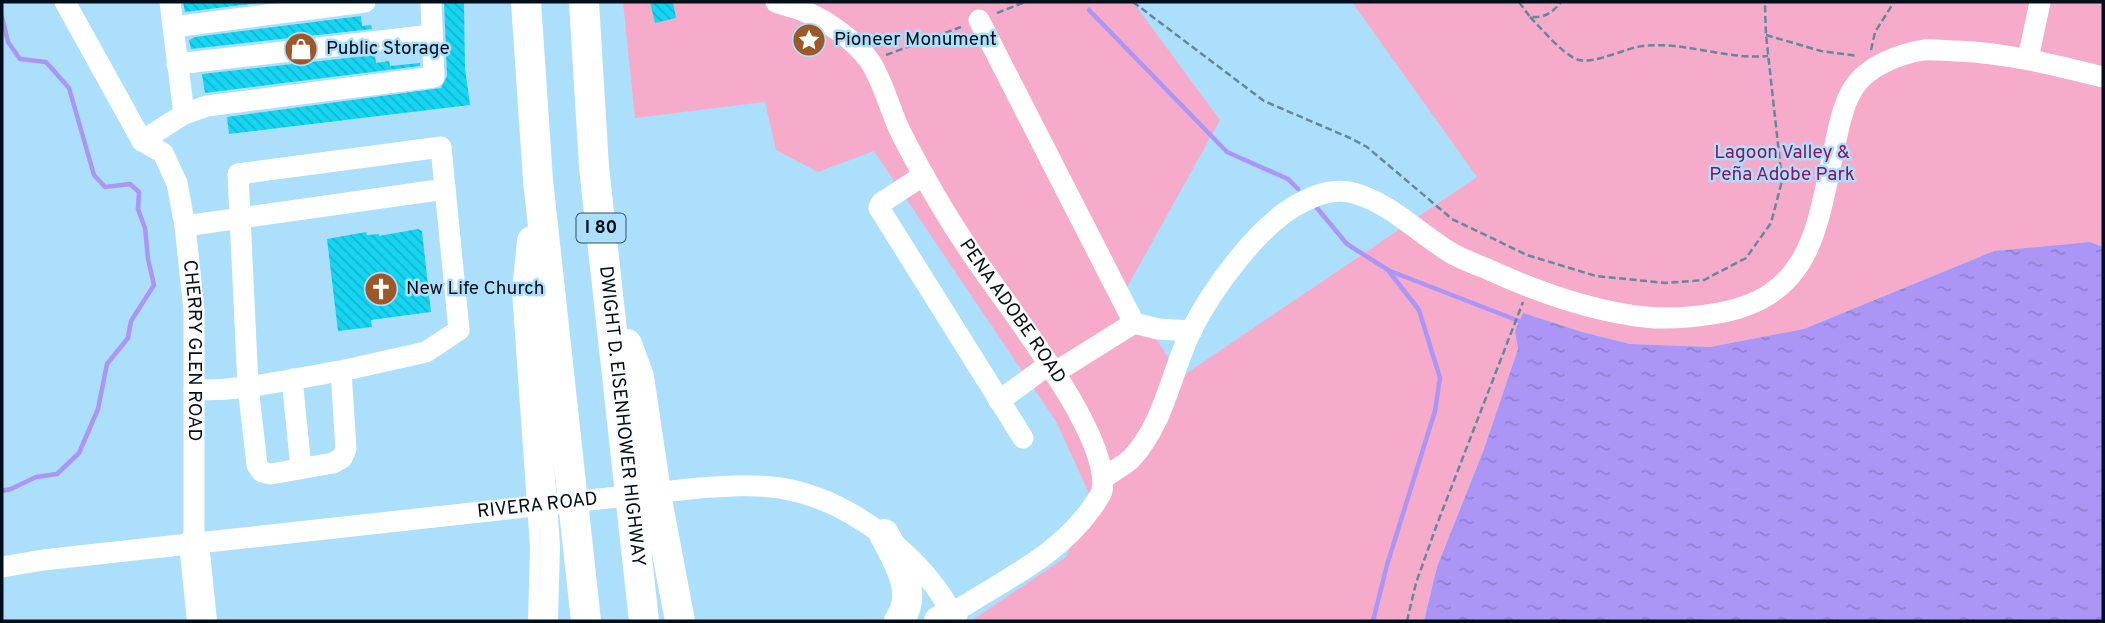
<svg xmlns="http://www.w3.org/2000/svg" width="2105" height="623" font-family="Overpass,sans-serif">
	<defs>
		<pattern id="water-ripples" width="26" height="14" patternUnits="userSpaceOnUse" patternTransform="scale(1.75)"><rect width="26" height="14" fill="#ab96f6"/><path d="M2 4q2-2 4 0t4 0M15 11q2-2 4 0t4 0" fill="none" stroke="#9180d2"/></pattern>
		<pattern id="building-back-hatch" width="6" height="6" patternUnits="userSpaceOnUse" patternTransform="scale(1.75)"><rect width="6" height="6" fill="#16d5f2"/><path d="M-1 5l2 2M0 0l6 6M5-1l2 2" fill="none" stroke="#13b6cf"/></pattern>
	</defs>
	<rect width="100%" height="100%" fill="#acdffb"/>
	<path fill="#f6abca" d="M623,2h510l87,118 -95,171 56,86 296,-200 -125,-175h751v245l-13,-5 -96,9 -190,78 -94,18 -80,-3 -48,-12 -59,-19 -8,18 3,18 -34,100 -47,118 -13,54h-449l-1,-2 92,-62 25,-59 -34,-75 -183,-272 -56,21 -42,-22 -11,-48 -130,16z"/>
	<path fill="url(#water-ripples)" d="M2090,242l13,5v374h-679l13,-54 47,-118 34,-100 -3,-18 8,-18 59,19 48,12 80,3 94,-18 190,-78z"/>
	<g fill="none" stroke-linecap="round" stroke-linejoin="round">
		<path stroke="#ab96f6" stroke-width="4.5" d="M1089,10l138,142 61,27 10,10
			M2,17l6,25 12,17 26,3 23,26 25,87 11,12 25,-3 9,8 -1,17 7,19 3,31 6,26 -23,36 -3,17 -21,26 -9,45 -19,44 -22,21 -21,3 -25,12 -9,2
			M1317,208l30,36 41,26 31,40 21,68 -5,33 -48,154 -14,56
			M1390,271l129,50"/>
	</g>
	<path fill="url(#building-back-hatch)" d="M183,2h83l-81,10z
		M444,2h20l1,66 5,37 -241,29 -2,-17 214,-29 6,-12z
		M650,2h23l3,16 -21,5z
		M361,16l1,10 9,-1 1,4 -181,20 -2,-9 6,-3z
		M375,55l1,8 13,-2 1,5 30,-3v3l-215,27 -3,-19z
		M418,229l4,2 9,81 -60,8 1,7 -34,4 -11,-92 39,-7 1,3 12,-1v2z"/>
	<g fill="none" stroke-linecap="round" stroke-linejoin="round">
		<path stroke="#64889c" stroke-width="2.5" stroke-dasharray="7 3.5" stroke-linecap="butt" d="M1133,2l131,99 86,37 17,9 85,72 75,36 69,21 70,7 38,-3 42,-22 25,-35 11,-42 -16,-146 -1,-28 2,-5
			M1519,2l11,15c15,1 22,-4 31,-15
			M997,13l28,-11
			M1530,17c12,12 34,39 49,43 16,4 46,-12 64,-14 41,-5 83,14 125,10
			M1766,35l55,16 37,5
			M1871,50l4,-18 19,-30
			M886,55l75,-28
			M1407,621l9,-38 20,-56 87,-225"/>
		<g stroke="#fff" stroke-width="21">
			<path id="s1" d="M65,2l77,139 21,12 14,30 8,43 9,84v233"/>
			<path d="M170,2l14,112"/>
			<path id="s2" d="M776,2c10,4 20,6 30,10 23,10 48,28 63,48 14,20 21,51 32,73 20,39 42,78 67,115 32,50 145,187 134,243 -2,6 -7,12 -11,18 -35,49 -90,72 -138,104"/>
			<path d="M979,20l155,303"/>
			<path d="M174,27l191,-25"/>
			<path d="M2028,59l12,-57"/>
			<path d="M177,64l255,-29"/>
			<path d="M142,141l42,-27 23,-8 227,-29 -3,-75"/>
			<path d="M924,175l-43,28 -2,5 144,230"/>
			<path d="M185,226l260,-37"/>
			<path d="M1054,373l80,-50 24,6 34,2"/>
			<path d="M292,379l9,89"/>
			<path d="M194,390c47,1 94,-10 140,-18l7,-1 85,-19 33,-22 -18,-183 -203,27 10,212 9,79 5,7 9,2 62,-11 9,-5 4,-9 -5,-78"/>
			<path d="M999,401l49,-36"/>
			<path d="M1103,478c9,-6 20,-12 28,-19 33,-35 40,-86 60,-128 20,-40 68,-107 108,-127 18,-10 37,-17 58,-10 33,10 62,39 91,57 11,7 24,12 37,17 50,23 105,43 160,49 25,3 50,0 74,-4 95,-17 98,-89 116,-168 4,-19 8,-41 19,-58 14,-21 45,-33 70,-37 10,-1 23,1 33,1 50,2 98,14 146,26"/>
			<path id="s3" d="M2,567l41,-7 656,-72c28,-2 54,-4 81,0 70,11 146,70 176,133"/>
		</g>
		<g stroke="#fff" stroke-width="30">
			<path d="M526,2l12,178 48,441"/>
			<path id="s4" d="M584,2l10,165 50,454"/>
			<path d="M532,241l-5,50 18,255 -2,75"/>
			<path d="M627,344l12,33 19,128 22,116"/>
			<path d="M884,534c14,28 35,58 15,87"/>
			<path d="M194,543l8,78"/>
			<path d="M939,621l14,-8"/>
		</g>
	</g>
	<defs>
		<symbol id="sight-disc" viewBox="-11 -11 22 22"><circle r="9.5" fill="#9c5829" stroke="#acdffb"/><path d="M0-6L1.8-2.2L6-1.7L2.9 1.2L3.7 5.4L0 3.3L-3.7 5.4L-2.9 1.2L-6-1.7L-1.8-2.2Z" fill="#fff"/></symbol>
		<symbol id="shop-disc" viewBox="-11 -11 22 22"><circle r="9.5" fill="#9c5829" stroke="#acdffb"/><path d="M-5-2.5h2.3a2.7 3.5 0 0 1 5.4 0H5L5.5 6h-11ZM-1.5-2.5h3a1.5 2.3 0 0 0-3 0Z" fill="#fff"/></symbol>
		<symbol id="church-disc" viewBox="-11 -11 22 22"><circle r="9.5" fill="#9c5829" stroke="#acdffb"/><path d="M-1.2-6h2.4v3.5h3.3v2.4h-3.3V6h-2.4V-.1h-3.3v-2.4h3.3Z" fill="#fff"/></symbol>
	</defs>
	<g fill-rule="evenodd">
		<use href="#sight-disc" x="790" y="21" width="38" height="38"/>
		<use href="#shop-disc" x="282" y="30" width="38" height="38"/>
		<use href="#church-disc" x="362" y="270" width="38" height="38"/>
	</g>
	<g text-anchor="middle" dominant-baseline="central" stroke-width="5" stroke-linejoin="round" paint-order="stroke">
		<rect fill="#acdffb" stroke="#344e5e" stroke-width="2" x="576.5" y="213.5" width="49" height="29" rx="5"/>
		<g font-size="18" font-weight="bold" fill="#00101a">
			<text x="601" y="228">I 80</text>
		</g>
		<g font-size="19" fill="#00101a" stroke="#acdffb" text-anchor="start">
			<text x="834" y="40">Pioneer Monument</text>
			<text x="326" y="49">Public Storage</text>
			<text x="406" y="289">New Life Church</text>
		</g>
		<g font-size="19" fill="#90125a" stroke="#acdffb">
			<text x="1782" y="153">Lagoon Valley &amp;<tspan x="1782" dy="22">Peña Adobe Park</tspan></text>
		</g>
		<g font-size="19" fill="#00101a" stroke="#acdffb">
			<text stroke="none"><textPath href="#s2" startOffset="402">PENA ADOBE ROAD</textPath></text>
			<text stroke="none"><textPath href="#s1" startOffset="385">CHERRY GLEN ROAD</textPath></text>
			<text stroke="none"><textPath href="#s4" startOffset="416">DWIGHT D. EISENHOWER HIGHWAY</textPath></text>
			<text stroke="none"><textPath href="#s3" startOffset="539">RIVERA ROAD</textPath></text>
		</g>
	</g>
	<rect width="2105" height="623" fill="none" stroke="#00101a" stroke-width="7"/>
</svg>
